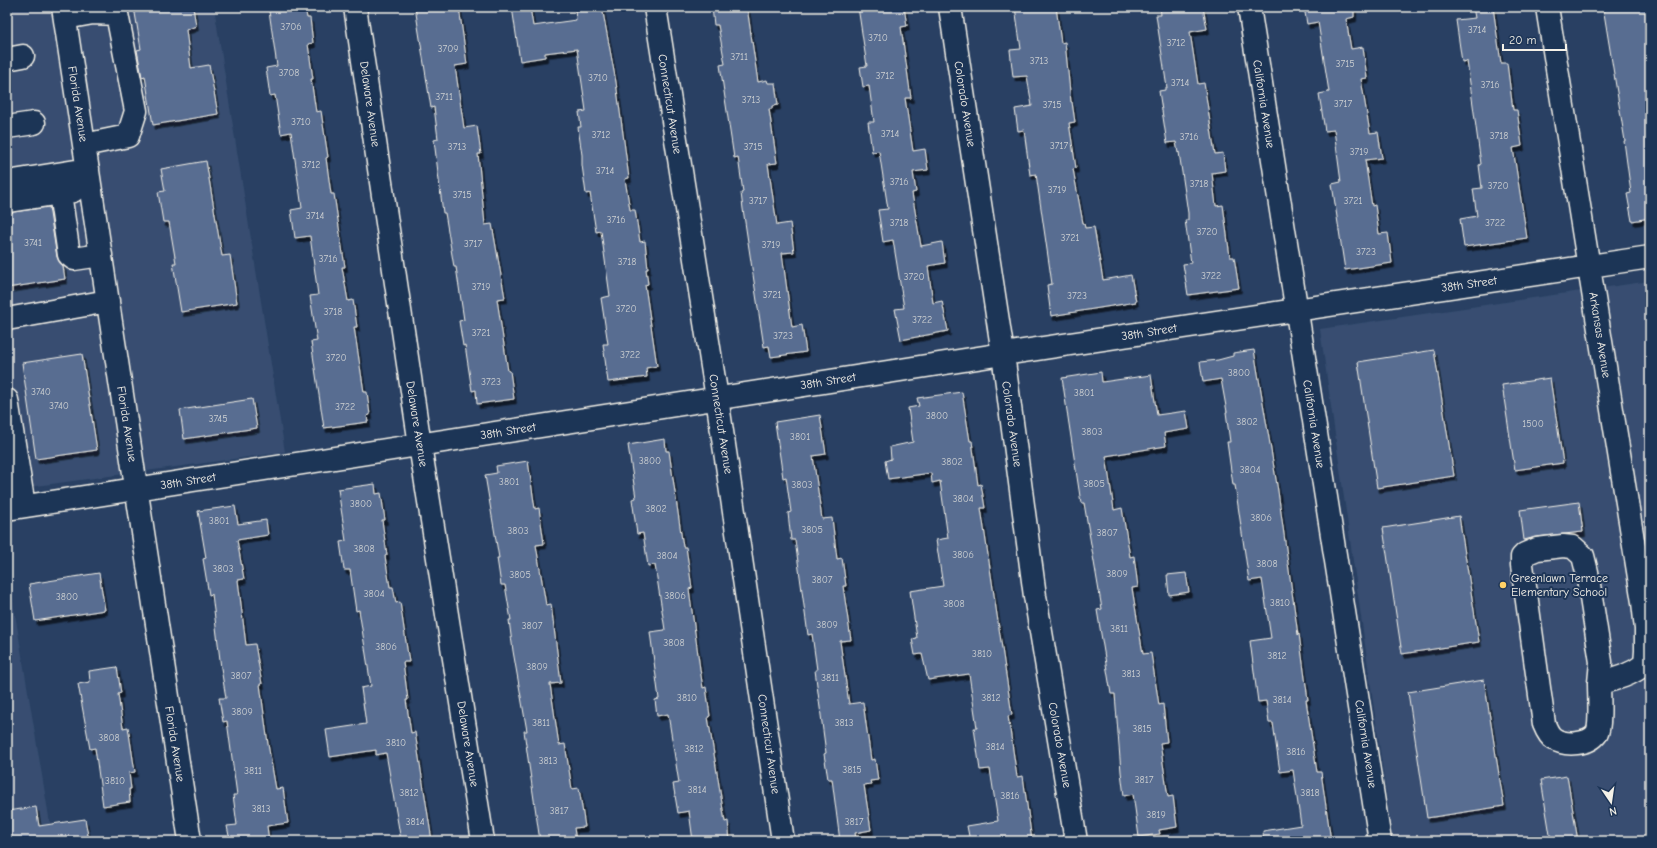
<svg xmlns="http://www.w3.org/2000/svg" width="1657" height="848" font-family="'Comic Neue',sans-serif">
	<defs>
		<filter id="shadow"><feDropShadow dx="2.5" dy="4.5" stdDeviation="0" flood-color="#0009"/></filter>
	</defs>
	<rect width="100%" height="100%" fill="#294063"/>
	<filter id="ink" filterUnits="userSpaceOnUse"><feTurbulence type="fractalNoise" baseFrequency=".025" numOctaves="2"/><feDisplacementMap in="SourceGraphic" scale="8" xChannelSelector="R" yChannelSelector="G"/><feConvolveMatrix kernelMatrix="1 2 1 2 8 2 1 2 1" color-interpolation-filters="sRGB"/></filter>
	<g filter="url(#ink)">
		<path fill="#374e71" d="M7,7h207l71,445 -278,38z
			M1650,281v560h-257l-73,-512z
			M7,566l46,275h-46z"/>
		<path fill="#596d91" stroke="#f4f1e8" filter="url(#shadow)" d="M134,7h59l3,19 -10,4 5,38 18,-3 9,49 -65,11 -8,-49 -3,1 -5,-27 4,-1z
			M295,7h10l2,11h3l3,25 -5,1 5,35h-2l5,33 5,-1 7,46 -2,1 5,36h3l11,73h-3l6,34 5,-1 4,27h-3l10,65h3l3,23 -3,1 1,6 -44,6 -13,-86 6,-1 -7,-45 8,-1 -8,-59 -15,2 -4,-28 11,-2 -11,-76 -10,2 -6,-39 -5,1 -4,-28 11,-2 -8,-55z
			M415,7h44l8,57 -12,2 9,62 13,-2 4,28h-3l7,71 7,-1 13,74 -8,1 11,72h2l4,28 -37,5 -1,-14 -4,1 -7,-46 -2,1 -4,-25 5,-1 -8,-53h-2l-9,-54h-2l-9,-73 4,-1 -4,-32 -3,1z
			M512,7h18l3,19 43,-6 -1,-10 27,-3 14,75 13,96 -4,1 5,31h5l5,32 5,-1 3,28h-2l2,15 -3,1 12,81 -11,2 1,9 -39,5 -5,-38h5l-7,-46 9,-2 -9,-65 -5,1 -6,-39 -4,1 -4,-29v-10l-4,-28h3l-2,-15 7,-1 -9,-62 -32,4v4l-25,4z
			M712,7h35l11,75 9,-2 1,3h7l3,22 -6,1v3h-3l8,54 -9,1 9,61 13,-2 4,29 -12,1 10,74 10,-2 4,27 -35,5 -2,-11 -5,1 -21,-138 -2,-16 2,-1 -5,-35 -4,1 -14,-93 5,-1 -7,-39h-4z
			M858,7h46l3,19 -6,1 10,71h-6l8,53 12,-2 3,21 -15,2 3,20 -4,1 9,53 21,-4 3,21 -17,3 5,37 9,-2 6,30 -47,9 -6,-31 9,-1 -11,-68 -10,2 -5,-32 10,-1 -9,-58 -7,1 -4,-30h6l-5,-36 -6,1 -3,-20 7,-1z
			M1015,7h41l5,36 4,-1 6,60h1l3,20 -6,1 7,45 -3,1 10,54h1l1,5 9,-1 9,53 28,-5 5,27 -85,14 -4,-31 5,-1 -16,-110 -6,1 -6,-45 -6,1 -3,-22 17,-3 -5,-30 -14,1 -3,-27 11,-1z
			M1160,7h43l4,22 -17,3 8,52 6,-1 11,71 8,-1 2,18 -13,2 4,33 7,-1 7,52h4l5,31 -51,7 -5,-31 8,-1 -6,-43h3v-7l-9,-61 -1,1 -2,-11 -9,1 -8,-52 6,-1v-2h2l-11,-73h5z
			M1304,7h50v10l-8,2 5,30 12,-2 4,31 -6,1 9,54 8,-1 4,26 -17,2 7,46 3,-1 4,29 9,-1 4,30 -47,7 -13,-86 9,-2 -7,-52 -9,1 -6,-37 10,-2 -11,-70 -11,2z
			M1473,7h20l8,56h6l6,47h4l5,36 -9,2 14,90 -63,9 -4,-28 17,-3 -4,-27 9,-1 -3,-23 2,-1 -14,-103 -5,1 -6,-42 19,-2z
			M1603,7h47v211l-18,3 -5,-27 4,-1 -7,-52h1z
			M206,161l16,95 8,-1 7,48 -56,9 -8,-49h3l-7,-41h-6l-5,-30 7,-1 -4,-22z
			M49,207l8,50 6,9 2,13 -58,9v-75z
			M1254,350l24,141 20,144 1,-1 9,66h-2l11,72h4l10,69h-67l-1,-10 38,-6 -8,-55 -13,2 -7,-49h-4l-3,-22 -8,1 -8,-61 21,-3 -9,-59 -13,2 -14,-96h-2l-6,-43h3l-4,-30h1l-6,-33 -18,3 -3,-20 18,-2 15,-4v-3z
			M1434,350l20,126 -77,12 -19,-126z
			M82,354l15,96 -61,9 -14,-96z
			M1101,372l1,10 49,-7 6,40 29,-4 3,18 -25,4 2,13 -60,10 8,54 8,-2 8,49 4,-1 4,31 -6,1 11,66 8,-1 8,52 4,-1 4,38 -7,1 8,54 5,-1 4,31 -18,3 1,4 -21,3 -6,-43 -9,2 -3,-24 -6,-78h-4l-14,-84 5,-1 -18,-106h-3l-19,-125z
			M1550,378l13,85 -48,7 -13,-85z
			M962,392l8,49h2l6,44 3,-1 4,24h-4l31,207 -4,1 9,61 6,-1 9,65h-62l-3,-15 31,-5 -8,-52 -10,1 -6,-42h3l-8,-54 -41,6 -6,-26 -7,1 -3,-16 5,-1 -7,-47 33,-5 -7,-46 12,-2 -8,-57 -8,2 -1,-10 -43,6 -3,-18 6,-2 -1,-12 23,-5 -5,-34 11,-2 -2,-8z
			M252,399l5,29 -73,11 -4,-29z
			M820,415l6,39 -13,2 9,63 10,-1 5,41 5,-1 4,28h-3l8,54 -11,1 9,63 14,-2 8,58 4,-1 3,21 -8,1 1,3 -7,1 7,45 -16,3 1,6 -13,2h-3l-8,-62h-4l-4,-25 2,-1 -11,-83h2l-5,-36 -4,1 -13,-95h-4l-3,-27 3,-1 -5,-35 -3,1 -8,-56z
			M665,439l1,12h3l14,96h3l6,41 -3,1 11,80 3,19 3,-1 4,29 -2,1 17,105 3,-1 2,20h-37l-4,-30 -11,2 -5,-29 6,-1 -11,-69 -11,2 -2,-16 4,-1 -9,-67 15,-2 -10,-65 -7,1 -5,-33 -6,1 -5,-35 4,-1 -8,-53z
			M528,461l7,48 4,-1 5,36 -8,1 10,60 5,-1 10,79 -11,1 9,61 6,-1 7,45 7,-1 6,39 -11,1 2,13h-36l-16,-110h3l-14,-80 -4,-31h2l-6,-35h-4l-4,-27h2l-14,-83 12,-2 -1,-7z
			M375,484l1,10 5,-1 4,27h-3l5,35 -2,1 5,31h3l3,16 4,-1 9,60h-6l5,38h-2l5,33 4,-1 17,109h-31l-15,-88 -10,2v-5l-46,7 -4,-27 40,-6 -5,-36 10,-2 -12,-76 -3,1 -6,-41h-6l-4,-28 6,-1 -8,-52z
			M1579,502l4,30 -47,5 -12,3 -4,-30z
			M235,506l3,18 28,-4 2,15 -31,5 7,39 -6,1 8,65 9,-1 7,40h-2l8,60 8,45 7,-1 5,35 -21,3 2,15h-39l-3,-15 10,-1 -4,-30h4l-10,-74 -4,1 -4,-24h7l-5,-30 -9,-74 -3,1 -6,-36 3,-1 -8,-47z
			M1459,516l20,126 -77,12 -19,-126z
			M99,573l6,37 -70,11 -6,-37z
			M1186,573l3,19 -20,3 -2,-20z
			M117,667l4,26 -3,1 5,34 5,-1 7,45 -6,1 2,16h-2l1,13 -27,4 -8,-58 -5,1 -12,-65 12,-2 -1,-11z
			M1484,680l20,126 -77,12 -19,-126z
			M1567,776l11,65h-27l-10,-61z
			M36,807l3,19 46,-7 4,22h-82v-30z"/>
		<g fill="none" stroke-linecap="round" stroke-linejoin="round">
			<defs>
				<path id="minor" d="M63,7l127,834
					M355,7l65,438 63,396
					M655,7l62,391 66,443
					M950,7l53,347 32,242 41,245
					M1249,7l131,834
					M1547,7l96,595 3,27v22l-1,13c-14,11 -28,15 -46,19 0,10 2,42 -2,50 -8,12 -32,13 -43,6 -5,-3 -8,-10 -10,-15l-22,-159v-8l3,-3 12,-5 26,-3 10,1 10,9 4,16 14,90 -2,21
					M65,18l28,-5 24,1 19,97 -8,25 -44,9
					M7,59l16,-3
					M7,127l27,-4
					M7,182l81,-13
					M60,193l9,62 5,4 27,-4
					M7,201l66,-10
					M7,319l101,-18
					M7,400l17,106
					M7,509l996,-155 647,-97"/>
			</defs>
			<use href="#minor" stroke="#f4f1e8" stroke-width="25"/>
			<use href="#minor" stroke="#1d3557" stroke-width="22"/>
		</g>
	</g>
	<circle fill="#ffd166" stroke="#1d3557" stroke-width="1.5" cx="1503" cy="585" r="4"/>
	<g text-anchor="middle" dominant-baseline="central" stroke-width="4" stroke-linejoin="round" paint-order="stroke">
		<g font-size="10" fill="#cdd0d2">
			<text x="291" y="27">3706</text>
			<text x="1477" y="30">3714</text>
			<text x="878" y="38">3710</text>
			<text x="1176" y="43">3712</text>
			<text x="448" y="49">3709</text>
			<text x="739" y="57">3711</text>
			<text x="1039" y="61">3713</text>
			<text x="1345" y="64">3715</text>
			<text x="289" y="73">3708</text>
			<text x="885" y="76">3712</text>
			<text x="598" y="78">3710</text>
			<text x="1180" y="83">3714</text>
			<text x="1490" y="85">3716</text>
			<text x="444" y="97">3711</text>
			<text x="751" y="100">3713</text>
			<text x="1343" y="104">3717</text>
			<text x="1052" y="105">3715</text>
			<text x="301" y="122">3710</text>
			<text x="890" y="134">3714</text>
			<text x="601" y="135">3712</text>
			<text x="1499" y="136">3718</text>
			<text x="1189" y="137">3716</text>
			<text x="1059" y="146">3717</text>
			<text x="457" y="147">3713</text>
			<text x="753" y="147">3715</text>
			<text x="1359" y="152">3719</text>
			<text x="311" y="165">3712</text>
			<text x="605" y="171">3714</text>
			<text x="899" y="182">3716</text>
			<text x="1199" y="184">3718</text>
			<text x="1498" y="186">3720</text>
			<text x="1057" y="190">3719</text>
			<text x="462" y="195">3715</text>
			<text x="758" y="201">3717</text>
			<text x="1353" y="201">3721</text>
			<text x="315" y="216">3714</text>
			<text x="616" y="220">3716</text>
			<text x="899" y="223">3718</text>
			<text x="1495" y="223">3722</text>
			<text x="1207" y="232">3720</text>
			<text x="1070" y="238">3721</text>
			<text x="33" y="243">3741</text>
			<text x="473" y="244">3717</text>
			<text x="771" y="245">3719</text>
			<text x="1366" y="252">3723</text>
			<text x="328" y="259">3716</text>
			<text x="627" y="262">3718</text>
			<text x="1211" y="276">3722</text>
			<text x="914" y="277">3720</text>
			<text x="481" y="287">3719</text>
			<text x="772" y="295">3721</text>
			<text x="1077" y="296">3723</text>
			<text x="626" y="309">3720</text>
			<text x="333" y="312">3718</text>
			<text x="922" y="320">3722</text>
			<text x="481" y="333">3721</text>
			<text x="783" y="336">3723</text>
			<text x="630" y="355">3722</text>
			<text x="336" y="358">3720</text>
			<text x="1239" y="373">3800</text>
			<text x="491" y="382">3723</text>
			<text x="41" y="392">3740</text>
			<text x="1084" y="393">3801</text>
			<text x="59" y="406">3740</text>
			<text x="345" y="407">3722</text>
			<text x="937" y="416">3800</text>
			<text x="218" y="419">3745</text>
			<text x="1247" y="422">3802</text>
			<text x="1533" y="424">1500</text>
			<text x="1092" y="432">3803</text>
			<text x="800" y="437">3801</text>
			<text x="650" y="461">3800</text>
			<text x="952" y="462">3802</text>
			<text x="1250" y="470">3804</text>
			<text x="509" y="482">3801</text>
			<text x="1094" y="484">3805</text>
			<text x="802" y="485">3803</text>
			<text x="963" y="499">3804</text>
			<text x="361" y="504">3800</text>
			<text x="656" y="509">3802</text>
			<text x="1261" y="518">3806</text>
			<text x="219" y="521">3801</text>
			<text x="812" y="530">3805</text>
			<text x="518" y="531">3803</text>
			<text x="1107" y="533">3807</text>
			<text x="364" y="549">3808</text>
			<text x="963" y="555">3806</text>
			<text x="667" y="556">3804</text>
			<text x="1267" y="564">3808</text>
			<text x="223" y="569">3803</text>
			<text x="1117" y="574">3809</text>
			<text x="520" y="575">3805</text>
			<text x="822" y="580">3807</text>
			<text x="374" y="594">3804</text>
			<text x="675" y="596">3806</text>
			<text x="67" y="597">3800</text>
			<text x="1280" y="603">3810</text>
			<text x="954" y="604">3808</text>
			<text x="827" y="625">3809</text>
			<text x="532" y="626">3807</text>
			<text x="1119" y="629">3811</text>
			<text x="674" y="643">3808</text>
			<text x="386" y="647">3806</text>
			<text x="982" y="654">3810</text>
			<text x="1277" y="656">3812</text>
			<text x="537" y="667">3809</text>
			<text x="1131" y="674">3813</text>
			<text x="241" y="676">3807</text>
			<text x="830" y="678">3811</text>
			<text x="687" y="698">3810</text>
			<text x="991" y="698">3812</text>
			<text x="1282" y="700">3814</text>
			<text x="242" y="712">3809</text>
			<text x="541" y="723">3811</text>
			<text x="844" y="723">3813</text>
			<text x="1142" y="729">3815</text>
			<text x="109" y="738">3808</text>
			<text x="396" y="743">3810</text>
			<text x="995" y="747">3814</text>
			<text x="694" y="749">3812</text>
			<text x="1296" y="752">3816</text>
			<text x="548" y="761">3813</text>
			<text x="852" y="770">3815</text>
			<text x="253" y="771">3811</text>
			<text x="1144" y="780">3817</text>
			<text x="115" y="781">3810</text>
			<text x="697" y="790">3814</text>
			<text x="409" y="793">3812</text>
			<text x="1310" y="793">3818</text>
			<text x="1010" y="796">3816</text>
			<text x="261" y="809">3813</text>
			<text x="559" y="811">3817</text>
			<text x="1156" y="815">3819</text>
			<text x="415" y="822">3814</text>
			<text x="854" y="822">3817</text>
		</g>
		<g font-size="12" fill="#f4f1e8" stroke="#1d3557">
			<text transform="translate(78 104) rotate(81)">Florida Avenue</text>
			<text transform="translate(370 104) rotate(82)">Delaware Avenue</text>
			<text transform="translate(670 104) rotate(81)">Connecticut Avenue</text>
			<text transform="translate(965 104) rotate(81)">Colorado Avenue</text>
			<text transform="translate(1264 104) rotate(81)">California Avenue</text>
			<text transform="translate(1469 284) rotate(-8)">38th Street</text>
			<text transform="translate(1149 332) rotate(-9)">38th Street</text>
			<text transform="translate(1600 335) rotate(81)">Arkansas Avenue</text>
			<text transform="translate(828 381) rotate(-9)">38th Street</text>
			<text transform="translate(127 424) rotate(81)">Florida Avenue</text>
			<text transform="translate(417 424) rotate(81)">Delaware Avenue</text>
			<text transform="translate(721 424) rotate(81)">Connecticut Avenue</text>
			<text transform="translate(1012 424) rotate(82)">Colorado Avenue</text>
			<text transform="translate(1314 424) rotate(81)">California Avenue</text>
			<text transform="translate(508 431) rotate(-9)">38th Street</text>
			<text transform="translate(188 481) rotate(-9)">38th Street</text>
			<text transform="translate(175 744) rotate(81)">Florida Avenue</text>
			<text transform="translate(468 744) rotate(81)">Delaware Avenue</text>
			<text transform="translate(769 744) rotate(82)">Connecticut Avenue</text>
			<text transform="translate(1366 744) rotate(81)">California Avenue</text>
			<text transform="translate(1060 745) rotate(80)">Colorado Avenue</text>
		</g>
		<g font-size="12" fill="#f4f1e8" stroke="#1d3557" text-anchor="start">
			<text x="1511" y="578">Greenlawn Terrace<tspan x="1511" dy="14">Elementary School</tspan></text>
		</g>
	</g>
	<rect width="1657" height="848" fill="none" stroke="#1d3557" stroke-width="24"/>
	<rect x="12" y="12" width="1633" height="824" fill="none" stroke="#f4f1e8" stroke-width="1.5" filter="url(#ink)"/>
	<g transform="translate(1611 802) rotate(167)" stroke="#1d3557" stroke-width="3" paint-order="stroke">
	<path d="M0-3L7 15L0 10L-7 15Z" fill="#f4f1e8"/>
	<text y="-6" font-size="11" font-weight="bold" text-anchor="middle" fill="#f4f1e8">N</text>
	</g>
	<path d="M1503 44v6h63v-6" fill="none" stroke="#f4f1e8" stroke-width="2"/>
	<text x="1509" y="44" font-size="12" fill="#f4f1e8" stroke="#1d3557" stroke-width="3" paint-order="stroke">20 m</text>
</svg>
